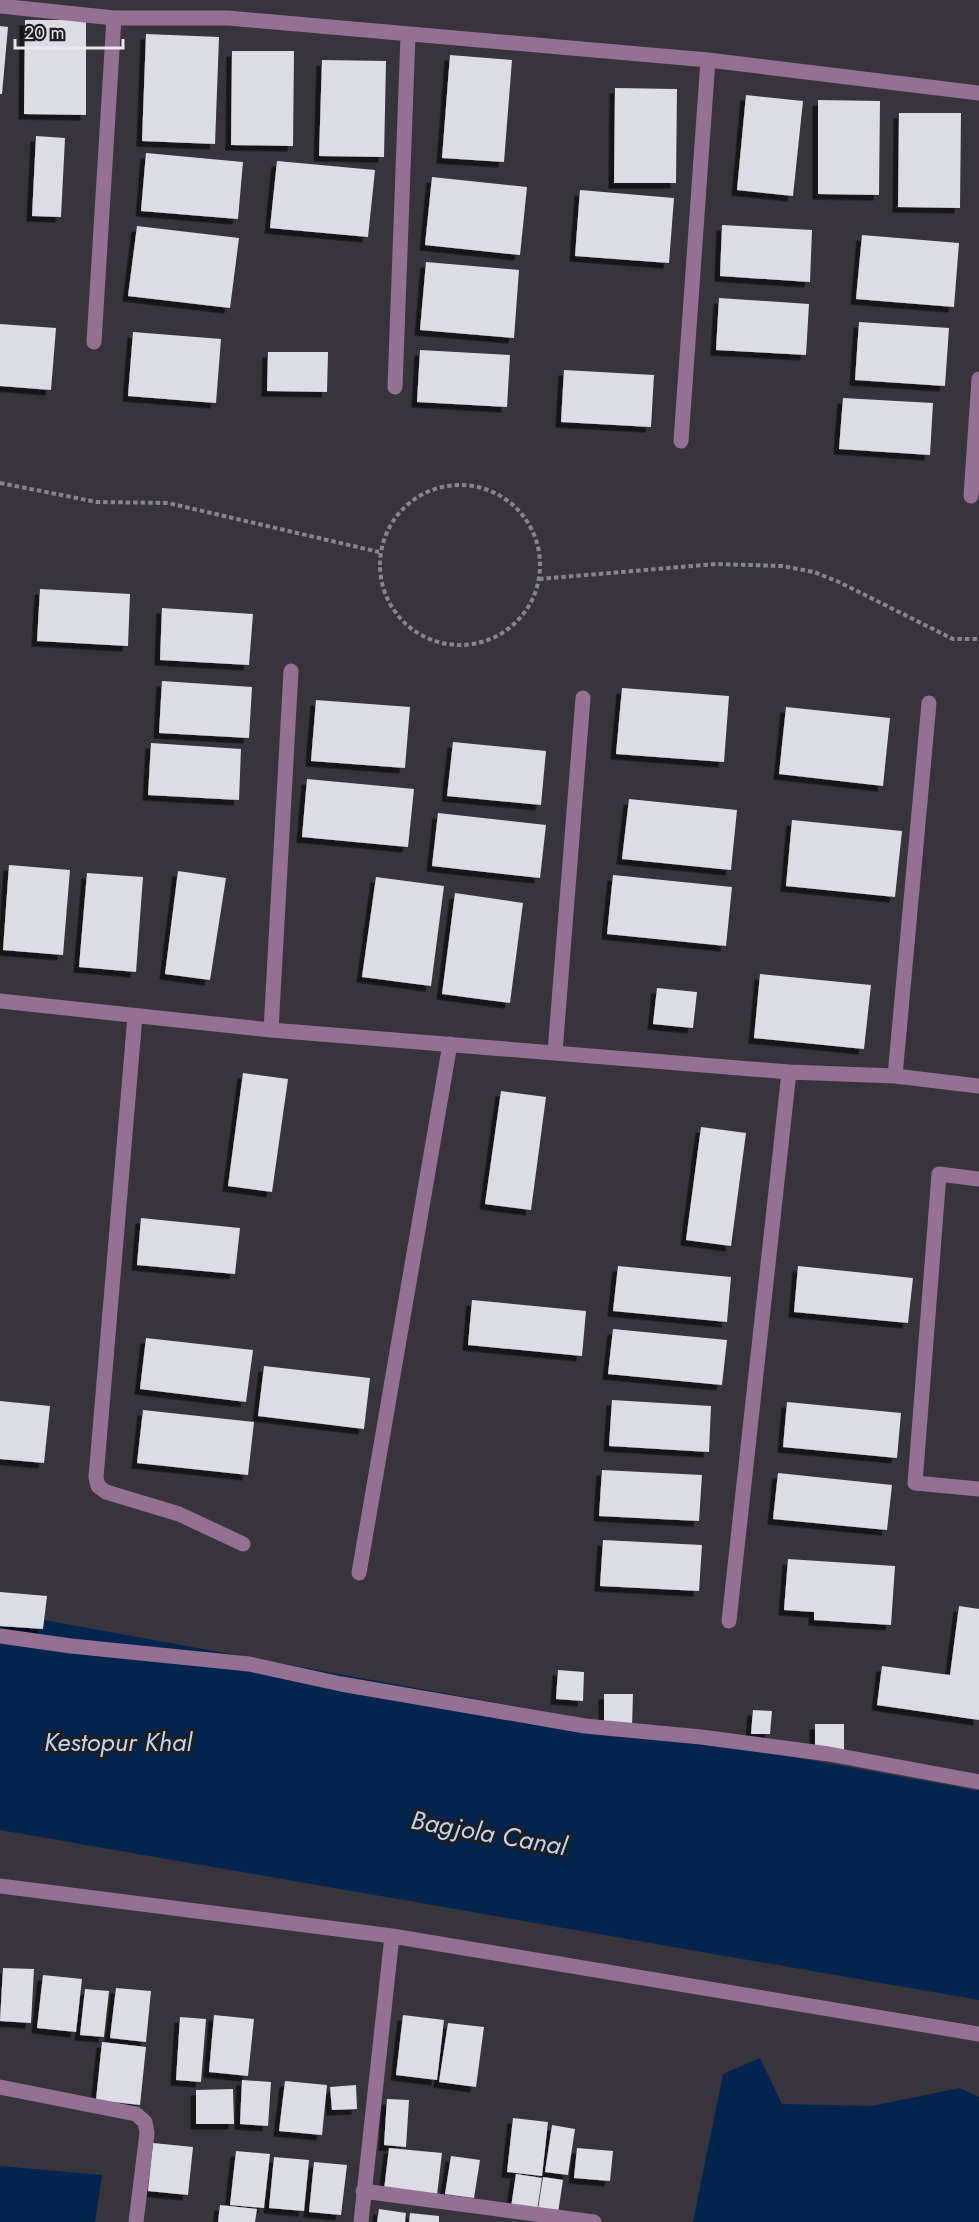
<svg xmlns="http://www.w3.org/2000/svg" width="979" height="2222" font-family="Jost,sans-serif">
	<defs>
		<filter id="shadow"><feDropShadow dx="-5.5" dy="5.5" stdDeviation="0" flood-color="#0009"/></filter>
	</defs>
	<rect width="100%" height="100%" fill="#37343b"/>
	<path fill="#03244f" d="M0,1612l979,179v209l-979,-170z
		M760,2058l22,46 89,2 89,-18 19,9v125h-286l30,-148z
		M0,2166l102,9 -7,47h-95z"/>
	<path fill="#dbdce4" filter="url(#shadow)" d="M25,20h61v95l-62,-1z
		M0,26l8,1 -6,67h-2z
		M146,34l73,3 -4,107 -73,-3z
		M232,51h62l-1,95 -62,-1z
		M450,55l62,5 -8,102 -62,-4z
		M322,60l64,1 -2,96 -65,-1z
		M615,88l62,1 -1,94h-62z
		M746,95l57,6 -10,95 -56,-6z
		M818,100l62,1 -1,94 -61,-1z
		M899,113h62l-1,95 -62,-1z
		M36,136l29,2 -4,79 -29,-1z
		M146,153l97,9 -5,57 -97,-8z
		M277,161l98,9 -7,67 -98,-9z
		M432,177l95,10 -7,68 -95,-10z
		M580,190l94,8 -5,65 -94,-7z
		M722,225l90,5 -2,52 -90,-6z
		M137,226l102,12 -9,70 -102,-12z
		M862,235l97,8 -5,64 -98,-8z
		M426,262l93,8 -5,68 -94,-8z
		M719,298l90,6 -3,51 -90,-5z
		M859,322l90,6 -4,58 -90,-6z
		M0,324l56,4 -5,62 -51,-4z
		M133,332l88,7 -5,64 -88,-7z
		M420,350l90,5 -3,52 -90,-5z
		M268,352h60l-1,40 -60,-1z
		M564,370l90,5 -3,52 -90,-5z
		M843,398l90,5 -3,52 -91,-6z
		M40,589l90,5 -2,52 -91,-5z
		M162,608l91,6 -4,51 -89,-5z
		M162,681l90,6 -3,51 -90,-5z
		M622,688l107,8 -5,66 -108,-8z
		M316,700l94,7 -5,61 -94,-7z
		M786,707l104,11 -7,68 -104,-12z
		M453,742l93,9 -5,54 -94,-9z
		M151,743l90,6 -2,51 -91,-5z
		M307,779l107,10 -6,58 -106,-10z
		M629,799l108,11 -6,60 -109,-11z
		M438,813l108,12 -6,53 -108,-12z
		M792,820l110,11 -7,66 -109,-11z
		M9,865l61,5 -7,85 -60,-5z
		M178,871l48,7 -16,102 -45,-6z
		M87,873l56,4 -7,95 -57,-5z
		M613,875l119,12 -6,59 -119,-12z
		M376,877l68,9 -13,100 -69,-9z
		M455,893l68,10 -13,100 -68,-9z
		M760,974l111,11 -7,64 -110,-11z
		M657,988l40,4 -4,36 -40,-4z
		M243,1073l45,6 -16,113 -44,-6z
		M501,1091l45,6 -15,113 -46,-6z
		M701,1127l45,6 -15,113 -45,-6z
		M141,1218l99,10 -5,46 -98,-9z
		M618,1266l113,11 -4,45 -114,-11z
		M798,1266l115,12 -5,45 -114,-11z
		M472,1300l114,11 -4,45 -114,-11z
		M613,1329l114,11 -5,45 -114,-11z
		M146,1338l107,12 -7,52 -106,-13z
		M264,1366l106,12 -6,51 -106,-13z
		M612,1400l99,6 -2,46 -100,-6z
		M0,1401l50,5 -6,57 -44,-4z
		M787,1402l114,11 -4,45 -114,-11z
		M143,1410l111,12 -6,53 -111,-12z
		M602,1470l100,5 -3,46 -100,-5z
		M778,1473l114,12 -5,45 -114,-11z
		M603,1540l99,5 -3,46 -99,-5z
		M788,1559l107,7 -4,59 -77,-5v-8l-30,-2z
		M0,1592l47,4 -4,33 -43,-3z
		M959,1606l20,3v111l-102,-15 5,-39 68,9z
		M558,1670l26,2 -1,29 -27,-2z
		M604,1694h29l-1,33h-28z
		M753,1710l19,1 -2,23h-19z
		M815,1724h29v26h-29z
		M3,1968l31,1 -3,54 -31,-2z
		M43,1975l39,4 -6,53 -39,-4z
		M116,1988l35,3 -5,51 -36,-4z
		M85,1989l24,2 -5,46 -24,-2z
		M214,2015l40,4 -6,57 -39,-4z
		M403,2015l41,5 -7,60 -41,-5z
		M180,2017l26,2 -5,63 -25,-2z
		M448,2023l36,4 -8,60 -37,-5z
		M102,2042l44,5 -6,58 -44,-5z
		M242,2080l29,2 -3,44 -28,-2z
		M285,2081l42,4 -5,50 -43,-4z
		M356,2085l1,24 -25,1 -2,-23z
		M233,2089l1,35h-38v-34z
		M387,2099l22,1 -3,47 -22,-2z
		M513,2118l35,4 -6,54 -35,-4z
		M552,2125l23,4 -7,46 -23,-3z
		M153,2143l40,4 -5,48 -40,-4z
		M389,2148l53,5 -5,42 -53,-5z
		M577,2148l36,3 -3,30 -36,-3z
		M236,2151l34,3 -6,54 -34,-3z
		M451,2156l29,4 -6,38 -29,-4z
		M274,2157l35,3 -5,51 -35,-3z
		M314,2162l33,3 -6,50 -32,-3z
		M516,2174l26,4 -5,32 -26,-3z
		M543,2177l20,3 -5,33 -20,-3z
		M220,2205l37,4 -2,13h-37z
		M379,2209l27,4 -1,9h-28z
		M410,2213l29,3v6h-30z"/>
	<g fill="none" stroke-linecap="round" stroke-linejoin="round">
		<path stroke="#88868c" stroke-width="4" stroke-dasharray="4.5 3" stroke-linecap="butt" d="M0,483l97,19 71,1 211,49
			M380 565a80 80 0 1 1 160 0a80 80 0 1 1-160 0Z
			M539,579l177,-15 66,2 32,6 25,10 114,57h26"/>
		<path stroke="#937094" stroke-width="15" d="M0,6l114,12h114l480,42 271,33
			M94,342l20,-324
			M395,387l13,-352
			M681,441l27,-381
			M971,496l8,-117
			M0,1001l271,29 518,42 106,4 84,10
			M135,1016l-39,461 2,9 8,6 73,22 64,30
			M271,1030l20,-359
			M555,1052l28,-354
			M895,1076l34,-373
			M979,1179l-40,-5 -24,309 64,6
			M359,1573l91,-529
			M729,1621l60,-549
			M0,1636l71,10 178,18 92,20 244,42 116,11 128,17 150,28
			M0,1886l392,50 587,98
			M0,2087l136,27 9,8 2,11 -11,89
			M363,2191l231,31
			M361,2222l31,-286"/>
	</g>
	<g text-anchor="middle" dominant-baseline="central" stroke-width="6" stroke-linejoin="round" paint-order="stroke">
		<g font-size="26" font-style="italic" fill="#bfd4f2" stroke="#1e1d20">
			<text x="118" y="1742">Kestopur Khal</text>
			<text transform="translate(489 1833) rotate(10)">Bagjola Canal</text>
		</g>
	</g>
	<path d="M15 39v9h108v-9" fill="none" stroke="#e9e8ec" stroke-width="3"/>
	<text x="24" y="39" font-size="18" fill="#e9e8ec" stroke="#1e1d20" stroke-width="4.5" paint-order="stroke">20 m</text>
</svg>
